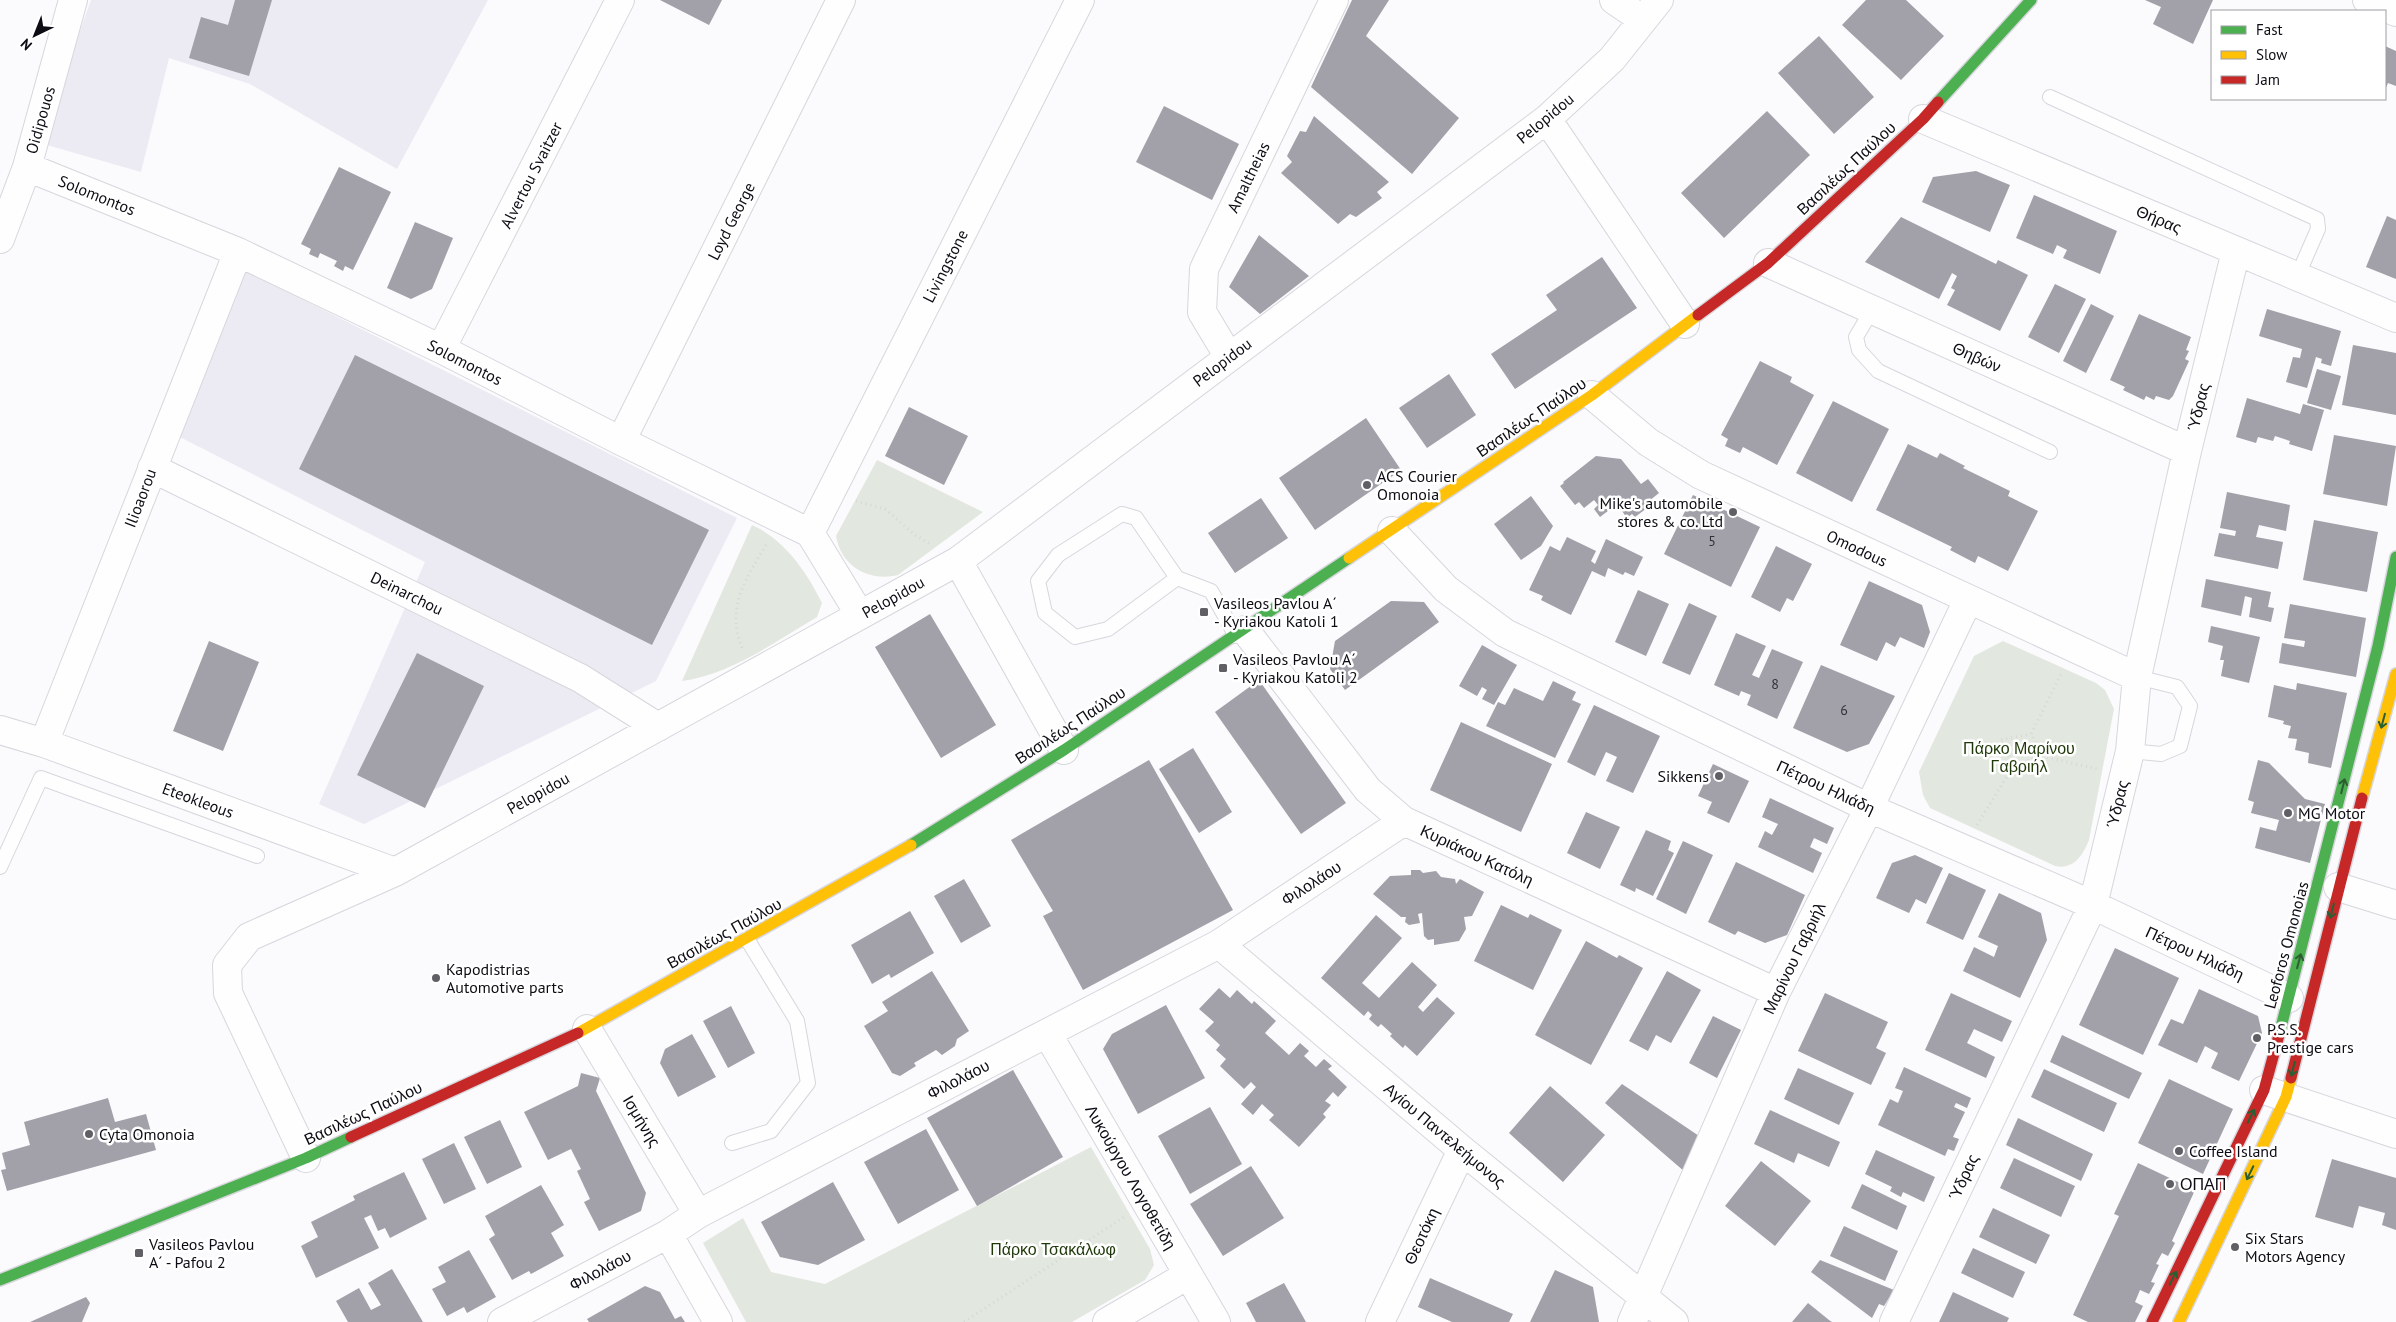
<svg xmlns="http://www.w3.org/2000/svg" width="2396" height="1322" font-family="'PT Sans',sans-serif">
	<rect width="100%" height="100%" fill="#fbfafd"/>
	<path fill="#ecebf3" d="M91,0h397l-91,169 -147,-85 -81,-26 -28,114 -101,-29z
		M246,271l491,247 -81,163 -292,143 -45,-20 106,-242 -253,-129z"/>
	<path fill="#e2e8df" d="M877,460l106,52 -85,63c-30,7 -57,-9 -62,-39z
		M752,525c32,14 55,47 70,78l-5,14c-42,25 -86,57 -135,64z
		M2003,641l93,42 9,7 9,19 -25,131c-6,15 -15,30 -34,26l-125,-58 -7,-13 -4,-23 55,-116z
		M1091,1147l59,102 4,16 -9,15 -73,42h-326l-43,-79 40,-25 28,54 54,12z"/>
	<path fill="#a2a0a8" d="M235,0h37l-23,76 -60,-18 12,-41 27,8z
		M660,0h62l-13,25z
		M1352,0h37l-23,36 93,82 -47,56 -101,-87z
		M1866,0h40l38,36 -43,44 -59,-55z
		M2145,0h68l-20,44 -40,-20 8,-17z
		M1819,36l55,61 -40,37 -56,-61z
		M2385,46l11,5v35l-8,-3 -3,7z
		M1164,106l75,38 -27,56 -76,-38z
		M1767,111l43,44 -86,83 -43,-45z
		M1314,116l75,66 -12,10 5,6 -26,19 -6,-3 -12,10 -57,-51 11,-11 -5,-6 13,-25 6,1z
		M339,167l52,25 -38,78 -8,-4 -2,5 -9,-5 3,-5 -17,-8 -2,5 -9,-4 2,-5 -10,-5z
		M1976,171l34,14 -20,47 -68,-30 11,-25z
		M2034,195l83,36 -17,43 -37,-16 4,-8 -10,-5 -4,9 -37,-16z
		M2387,216l9,4v59l-30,-12z
		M1901,217l95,47 2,-4 30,15 -28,56 -53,-26 8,-15 -4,-2 6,-12 -5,-3 -13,26 -74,-37z
		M415,222l38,16 -21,51 -21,10 -24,-11z
		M1259,235l50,41 -49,38 -31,-27z
		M1602,257l35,51 -122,81 -24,-35 66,-44 -11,-15z
		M2055,284l31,15 -27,54 -31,-16z
		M2091,304l23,12 -28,57 -23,-12z
		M2267,309l74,22 -10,35 -10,-3 1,-4 -6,-2 -9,31 -21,-6 7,-25 7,1 2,-9 -43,-13z
		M2139,314l52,23 -5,13 3,1 -4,8 4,2 -16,35 -4,4 -13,-4 -2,4 -8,-4 -2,4 -21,-10 2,-3 -15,-7z
		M2353,345l43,8v62l-54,-10z
		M355,355l354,175 -57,115 -353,-176z
		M1760,361l32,16 -2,5 24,13 -37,70 -34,-18 -3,6 -15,-7 3,-7 -7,-4z
		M2317,369l24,7 -10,34 -24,-7z
		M1449,374l27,41 -49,33 -28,-40z
		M2247,398l53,16 3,-10 21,6 -12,41 -23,-7 1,-3 -15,-5 -2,5 -15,-4 -2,6 -20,-6z
		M1833,401l56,28 -37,73 -56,-29z
		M909,407l59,29 -24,49 -59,-29z
		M1366,418l35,52 -86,60 -36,-52z
		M2334,435l62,11 -9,60 -64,-12z
		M1908,444l29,14 3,-5 25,13 -2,2 47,23 -2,5 30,15 -30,60 -30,-15 -3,7 -25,-13 2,-3 -76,-37z
		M1596,456l25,3 20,25 7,-5 11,14 -10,8 2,4 -16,12 -3,-3 -5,4 -10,-14 -17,13 -6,-8 4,-4 -4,-5 -10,8 -5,-6 -4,3 -15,-19 4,-3 -1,-1z
		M2227,492l63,13 -4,26 -27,-6 -3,12 27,5 -5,27 -64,-13 5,-23 16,3 1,-5 -16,-3z
		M1693,495l67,32 -29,60 -67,-33z
		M1531,496l22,30 -12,20 -20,14 -27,-36z
		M1261,498l27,40 -53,35 -27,-40z
		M2314,520l64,12 -11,60 -64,-12z
		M1567,537l29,14 -5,10 4,3 11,-25 37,18 -9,19 -9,-4 -2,3 -15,-7 -3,9 -13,-6 -21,44 -30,-15 2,-4 -14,-6 21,-44 10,5z
		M1776,546l36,18 -19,37 -6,-3 -7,14 -29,-15z
		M2206,579l65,13 -3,15 6,1 -3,14 -22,-5 3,-19 -7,-2 -4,20 -40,-9z
		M1869,581l53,24 8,27 -6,16 -24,-11 -5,10 -9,-5 -9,19 -37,-16z
		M1638,590l31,14 -23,52 -31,-14z
		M1391,601l33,1 15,20 -94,68 -15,-21 5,-28z
		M1689,603l28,13 -27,59 -28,-12z
		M2290,604l76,14 -10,59 -77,-14 3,-20 22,4 1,-6 -21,-3z
		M930,614l66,111 -55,33 -66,-111z
		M2211,626l49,11 -11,46 -28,-7 3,-16h-4l3,-14 -15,-4z
		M1736,633l30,13 -14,29 7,3 13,-29 31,13 -26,57 -30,-14 4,-10 -10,-4 -2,5 -25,-11z
		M209,641l50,21 -36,89 -50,-20z
		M1482,645l35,20 -23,40 -12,-6 5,-9 -5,-3 -5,9 -18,-10z
		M417,653l67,33 -59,122 -68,-33z
		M1821,665l74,31 -26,48 -22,8 -54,-24z
		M1259,680l87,123 -45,31 -86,-122z
		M1553,681l23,11 -4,8 9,4 -26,54 -69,-32 12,-24 7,3 9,-17 29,13z
		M2297,683l50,10 -16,75 -23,-5 1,-10 -14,-3 2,-11 -9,-1 3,-12 -8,-2 1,-3 -16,-4 6,-32 22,5z
		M1594,705l66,31 -27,57 -27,-12 11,-24 -11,-5 -11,24 -28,-14z
		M1461,722l91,42 -31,68 -91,-42z
		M1193,748l39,64 -33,21 -40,-64z
		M1149,760l84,150 -150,80 -40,-74 10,-5 -42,-71z
		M2258,760l11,3 36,36 20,5 -15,59 -55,-15 5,-21 16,4 3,-11 -28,-7 3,-11 -6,-2z
		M1713,764l36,17 -20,42 -22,-10 5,-11 -14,-6z
		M1770,798l64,30 -7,16 -13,-6 -4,9 12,6 -9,20 -55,-26 7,-16 7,4 6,-11 -16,-7z
		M1586,812l34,15 -20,42 -33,-16z
		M1646,830l25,11 -3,9 6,3 -21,43 -17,-8 -1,4 -15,-7z
		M1683,841l30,14 -27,59 -30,-15z
		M1915,855l28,13 -17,36 -10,-5 -7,14 -33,-15 16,-35z
		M1736,862l69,33 -18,40 -22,8 -27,-12 -3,4 -27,-13z
		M1411,870h9l3,3 13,-2 5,6 14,2 1,5 4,-5 24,13 -12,24 -8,1 2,12 -7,12 -25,4v-6l-6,1 -4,-4 -2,-23 -4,1 2,9 -11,2 -4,-3 1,-5h-5l-28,-23 17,-18 21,-1z
		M1949,873l37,17 -23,50 -37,-17z
		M964,879l27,47 -30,17 -27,-47z
		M1999,893l42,20 6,27 -27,58 -57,-27 11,-24 20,10 4,-11 -20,-9z
		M1501,905l27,13 2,-4 32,16 -29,60 -59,-29z
		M910,911l24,42 -43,25 -2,-4 -17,10 -21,-39z
		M1376,915l26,23 -40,45 17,15 33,-36 25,23 -19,22 5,5 14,-15 18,16 -38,43 -12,-11 -2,3 -13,-12 2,-2 -11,-10 -3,3 -9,-8 3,-4 -4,-4 -4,5 -43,-38z
		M1586,941l31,17 2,-3 24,13 -52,97 -56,-30z
		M2115,948l64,30 -36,77 -64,-30z
		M932,971l37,60 -12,8 -2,7 -13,9 -6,-5 -22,13 2,3 -16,10 -8,-3 -28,-47 24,-15 -6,-9z
		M1667,971l34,19 -30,53 -15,-8 -8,16 -19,-10z
		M1219,988l11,10 7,-8 15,14 2,-3 22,20 -11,12 24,22 11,-12 9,8 -5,5 12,11 8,-8 8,7 -4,3 19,18 -9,10 -5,-5 -8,9 6,4 -8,9 3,3 -27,30 -30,-27 5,-5 -12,-11 -9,11 -12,-11 15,-17 -5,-5 -7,7 -24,-23 6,-7 -10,-9 4,-5 -15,-14 9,-9 -15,-13z
		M2199,989l59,27 4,17 -23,48 -28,-13 7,-15 -13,-7 -8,17 -39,-18 13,-26 12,5z
		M1825,993l63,29 -12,26 10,5 -15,32 -73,-34z
		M1951,993l61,28 -10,21 -28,-13 -7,14 28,14 -9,21 -61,-28z
		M1166,1005l39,73 -67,36 -35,-65 9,-15z
		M731,1006l24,47 -27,15 -25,-47z
		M1713,1016l28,14 -24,48 -28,-15z
		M692,1034l24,43 -38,20 -18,-34 5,-14z
		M2062,1035l80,38 -13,26 -79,-37z
		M1904,1067l67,31 -4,10 -11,-5 -2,4 11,5 -12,25 6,2 -5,12 -6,-2 -3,7 -67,-31 12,-26 8,4 5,-12 -8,-3z
		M1798,1068l56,25 -15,32 -55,-26z
		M2044,1069l73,34 -13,29 -73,-35z
		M1013,1070l50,87 -86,49 -50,-88z
		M581,1073l19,5 -4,13 50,102 -5,18 -42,20 -15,-29 6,-3 -13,-28 4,-2 -10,-20 -23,11 -24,-48 54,-26z
		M2169,1079l64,30 -30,65 -65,-31z
		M1622,1084l80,54 -17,34 -80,-69z
		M1550,1086l55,49 -42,47 -54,-49z
		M108,1098l7,24 31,-8 10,36 -149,41 -6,-21 5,-1 -4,-16 28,-8 -6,-23z
		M1210,1107l32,57 -52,30 -32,-58z
		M1770,1110l70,32 -11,25 -31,-14 -4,10 -40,-19z
		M2018,1118l75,36 -12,27 -75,-36z
		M500,1120l22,47 -35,17 -23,-47z
		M926,1129l33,61 -61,34 -34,-62z
		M454,1143l22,46 -32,15 -22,-45z
		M1876,1150l59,27 -11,25 -21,-10 -2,5 -11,-6 2,-4 -27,-13z
		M2014,1158l61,28 -14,31 -61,-29z
		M2332,1159l64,19v52l-14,-5 3,-12 -26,-7 -6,22 -38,-11z
		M1761,1161l50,40 -36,45 -50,-40z
		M2138,1163l57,27 -23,51 3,2 -7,13 -6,-3 -6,11 3,1 -8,17 4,1 -6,11 -9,-4 -5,12 8,4 -8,16h-47l-15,-7 46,-99 -5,-2z
		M1251,1166l33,52 -61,38 -33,-52z
		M404,1172l23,47 -37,19 -5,-10 -7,3 -7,-16 -7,3 15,30 -63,30 -15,-32 17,-9 -7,-15 44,-22 -2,-4z
		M833,1182l32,58 -47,25 -38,-8 -19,-35z
		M1862,1184l45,22 -10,24 -46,-22z
		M541,1185l23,40 -13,8 13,23 -33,18 -2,-3 -17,9 -23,-41 6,-4 -10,-19z
		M1993,1208l57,27 -14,29 -57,-27z
		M1844,1226l54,25 -13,30 -55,-25z
		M1973,1248l52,24 -12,26 -52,-25z
		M469,1250l27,47 -29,16 -3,-6 -17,9 -15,-27 14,-7 -8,-15z
		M1820,1260l74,30 -10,16 -5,-2 -7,14 -61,-46z
		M392,1269l31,53h-75l-12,-21 23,-13 12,22 10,-5 -13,-22z
		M1555,1270l38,17 6,35h-69z
		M1430,1278l83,36 -4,8h-57l-34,-15z
		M1284,1283l22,39h-50l-10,-19z
		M645,1286l15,6 15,27 6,-3 4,6h-96l-2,-3z
		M1953,1292l56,26 -2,4h-68z
		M86,1297l4,6 -8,19h-52z
		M1808,1303l21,17 3,2h-40z"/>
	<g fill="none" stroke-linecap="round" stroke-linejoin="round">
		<defs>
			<path id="lane" d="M2050,97l267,122 1,10 -21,48
				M1872,310l-16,27 3,13 19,21 172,81
				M1177,578l-69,51 -33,8 -30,-24 -7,-32 20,-26 64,-41 14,4 41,60 34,13 25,45
				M2130,751l31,3 19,-8 10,-40 -13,-19 -40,-10
				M0,867l41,-89 216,78
				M732,1143l39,-12 37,-48 -11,-62 -50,-82"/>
			<path id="street" d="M1614,0l29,20
				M2367,0l29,12
				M1547,119l138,205
				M1923,119l473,199
				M27,167l211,85 203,97 180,92 189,92 50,82
				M0,239l27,-72 46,-167
				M1768,263l419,188
				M441,349l179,-349
				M1229,357l-27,-45 2,-43 130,-269
				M1592,395l56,47 53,33 436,202
				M621,441l220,-441
				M152,468l428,210 78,49
				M1392,531l54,58 59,44 364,175 224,97 196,93
				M810,533l270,-533
				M958,561l106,189
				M1245,630l123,160 36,31 372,171
				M0,730l44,13 351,129
				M44,743l194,-491
				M2338,887l58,18
				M1219,944l243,206 212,172
				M587,1029l111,185
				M1047,1033l169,289
				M2264,1090l132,44
				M306,1158l-78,-165 -1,-28 22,-28 146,-65 563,-311 589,-442 65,-60 47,-59
				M668,1234l50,88
				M502,1322l166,-88 30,-20 521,-270 185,-123
				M1107,1322l81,-47
				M1380,1322l82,-172
				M1632,1322l144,-330 93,-184 99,-208
				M1894,1322l199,-417 37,-154 7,-74 50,-226 49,-200"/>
			<path id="fast" d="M1938,102l93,-102
				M911,845l153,-95 285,-192
				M2279,1035l99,-389 18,-89
				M0,1280l306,-122 45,-21"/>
			<path id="slow" d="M1349,558l243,-163 106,-80
				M2362,798l34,-124
				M578,1033l333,-188
				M2179,1322l107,-225 5,-19"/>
			<path id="jam" d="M1698,315l70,-52 155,-144 15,-17
				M2291,1078l71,-280
				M351,1137l227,-104
				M2152,1322l112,-232 15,-55"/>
		</defs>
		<use href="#lane" stroke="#d7d6dc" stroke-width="16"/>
		<use href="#street" stroke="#d7d6dc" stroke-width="30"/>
		<use href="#fast" stroke="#d7d6dc" stroke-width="14"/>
		<use href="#slow" stroke="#d7d6dc" stroke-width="14"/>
		<use href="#jam" stroke="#d7d6dc" stroke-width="14"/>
		<path stroke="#d6d6d7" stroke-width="3" stroke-dasharray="1 4" stroke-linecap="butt" d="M856,501l29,8 30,26 17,10
			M742,648c-17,-42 5,-70 25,-105
			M2042,756l-11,-22 31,-62
			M2014,765l-14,-25 31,-6
			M1977,825l37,-60 28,-9 55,13
			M964,1322l160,-105"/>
		<use href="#lane" stroke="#fefeff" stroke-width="14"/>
		<use href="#street" stroke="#fefeff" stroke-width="28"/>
		<use href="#fast" stroke="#4caf50" stroke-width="11"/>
		<use href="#slow" stroke="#ffc107" stroke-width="11"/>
		<use href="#jam" stroke="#c62828" stroke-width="11"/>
	</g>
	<defs><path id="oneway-shaft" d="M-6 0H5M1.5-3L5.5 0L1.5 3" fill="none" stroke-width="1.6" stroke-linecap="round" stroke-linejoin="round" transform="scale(1.25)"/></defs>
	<g stroke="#2c5e32">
		<use href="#oneway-shaft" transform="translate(2383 721) rotate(105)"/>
		<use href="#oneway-shaft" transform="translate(2343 786) rotate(-76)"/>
		<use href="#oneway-shaft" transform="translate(2332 911) rotate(104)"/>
		<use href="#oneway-shaft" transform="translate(2299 961) rotate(-75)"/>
		<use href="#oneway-shaft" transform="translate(2293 1069) rotate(104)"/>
		<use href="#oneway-shaft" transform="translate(2251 1116) rotate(-64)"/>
		<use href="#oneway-shaft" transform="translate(2250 1173) rotate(116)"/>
		<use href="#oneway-shaft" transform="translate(2173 1278) rotate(-64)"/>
	</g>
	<g fill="#605f66" stroke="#fff" stroke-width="2">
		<circle cx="1367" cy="485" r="5"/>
		<circle cx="1733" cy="512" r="5"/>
		<rect x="1199" y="607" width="10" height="10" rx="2.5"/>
		<rect x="1218" y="663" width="10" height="10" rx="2.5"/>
		<circle cx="1719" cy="776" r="5"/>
		<circle cx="2288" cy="813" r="5"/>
		<circle cx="436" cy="978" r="5"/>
		<circle cx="2257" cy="1038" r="5"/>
		<circle cx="89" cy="1134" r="5"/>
		<circle cx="2179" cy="1151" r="5"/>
		<circle cx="2170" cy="1184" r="5"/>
		<circle cx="2235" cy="1247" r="5"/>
		<rect x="134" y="1248" width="10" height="10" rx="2.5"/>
	</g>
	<g text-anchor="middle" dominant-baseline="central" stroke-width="5" stroke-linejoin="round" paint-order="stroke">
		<g font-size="14" fill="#323139">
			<text x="1712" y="541">5</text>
			<text x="1775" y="684">8</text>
			<text x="1844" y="710">6</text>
		</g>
		<g font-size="16" fill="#0d0c14" stroke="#fff">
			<text transform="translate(1545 118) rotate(-40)">Pelopidou</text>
			<text transform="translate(40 120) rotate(-74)">Oidipouos</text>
			<text transform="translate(1846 168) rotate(-43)">Βασιλέως Παύλου</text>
			<text transform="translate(531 175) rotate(-63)">Alvertou Svaitzer</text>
			<text transform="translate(1248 177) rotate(-64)">Amaltheias</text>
			<text transform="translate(97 195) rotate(22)">Solomontos</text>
			<text transform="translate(2159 219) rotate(23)">Θήρας</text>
			<text transform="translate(731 221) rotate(-63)">Loyd George</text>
			<text transform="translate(945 266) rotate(-63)">Livingstone</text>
			<text transform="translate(1977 357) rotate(24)">Θηβών</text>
			<text transform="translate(465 362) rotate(27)">Solomontos</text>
			<text transform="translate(1222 362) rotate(-37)">Pelopidou</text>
			<text transform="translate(2198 407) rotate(-76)">Ύδρας</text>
			<text transform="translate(1531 417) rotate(-34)">Βασιλέως Παύλου</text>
			<text transform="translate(140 498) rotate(-69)">Ilioaorou</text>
			<text transform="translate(1857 548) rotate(25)">Omodous</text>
			<text transform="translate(407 593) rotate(26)">Deinarchou</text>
			<text transform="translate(893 597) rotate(-29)">Pelopidou</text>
			<text transform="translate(1070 725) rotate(-33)">Βασιλέως Παύλου</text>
			<text transform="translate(1826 787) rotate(25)">Πέτρου Ηλιάδη</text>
			<text transform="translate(538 793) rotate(-29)">Pelopidou</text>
			<text transform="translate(198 800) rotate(20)">Eteokleous</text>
			<text transform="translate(2117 804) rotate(-76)">Ύδρας</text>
			<text transform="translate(1477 855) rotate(25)">Κυριάκου Κατόλη</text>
			<text transform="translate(1311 883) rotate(-33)">Φιλολάου</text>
			<text transform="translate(724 933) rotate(-29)">Βασιλέως Παύλου</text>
			<text transform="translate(2286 945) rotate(-75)">Leoforos Omonoias</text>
			<text transform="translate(2195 953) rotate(25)">Πέτρου Ηλιάδη</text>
			<text transform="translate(1794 958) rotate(-64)">Μαρίνου Γαβριήλ</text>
			<text transform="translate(958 1079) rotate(-27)">Φιλολάου</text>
			<text transform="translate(363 1113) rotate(-25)">Βασιλέως Παύλου</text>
			<text transform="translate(642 1121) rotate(59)">Ισμήνης</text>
			<text transform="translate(1445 1135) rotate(40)">Αγίου Παντελεήμονος</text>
			<text transform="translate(1131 1177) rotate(60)">Λυκούργου Λογοθετίδη</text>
			<text transform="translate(1963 1177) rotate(-65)">Ύδρας</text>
			<text transform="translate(1421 1236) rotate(-65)">Θεοτόκη</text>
			<text transform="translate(600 1270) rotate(-28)">Φιλολάου</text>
		</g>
		<g font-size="16" fill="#0d0c14" stroke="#fff" text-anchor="start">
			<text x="1377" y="476">ACS Courier<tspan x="1377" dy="18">Omonoia</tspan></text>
			<text x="1723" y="503" text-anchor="end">Mike's automobile<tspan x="1723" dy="18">stores &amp; co. Ltd</tspan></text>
			<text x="1214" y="603">Vasileos Pavlou A´<tspan x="1214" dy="18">- Kyriakou Katoli 1</tspan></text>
			<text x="1233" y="659">Vasileos Pavlou A´<tspan x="1233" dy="18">- Kyriakou Katoli 2</tspan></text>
			<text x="1709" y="776" text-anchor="end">Sikkens</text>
			<text x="2298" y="813">MG Motor</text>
			<text x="446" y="969">Kapodistrias<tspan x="446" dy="18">Automotive parts</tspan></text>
			<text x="2267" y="1029">P.S.S.<tspan x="2267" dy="18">Prestige cars</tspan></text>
			<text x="99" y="1134">Cyta Omonoia</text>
			<text x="2189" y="1151">Coffee Island</text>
			<text x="2180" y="1184">ΟΠΑΠ</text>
			<text x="2245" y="1238">Six Stars<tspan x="2245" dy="18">Motors Agency</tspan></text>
			<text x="149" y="1244">Vasileos Pavlou<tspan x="149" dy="18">A´ - Pafou 2</tspan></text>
		</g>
		<g font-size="16" fill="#1f3809" stroke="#fff">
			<text x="2019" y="748">Πάρκο Μαρίνου<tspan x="2019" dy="18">Γαβριήλ</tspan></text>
			<text x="1053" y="1249">Πάρκο Τσακάλωφ</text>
		</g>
	</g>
	<rect x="2211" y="10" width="175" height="90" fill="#ffffff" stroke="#9e9ea1"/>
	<rect x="2221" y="26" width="25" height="8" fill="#4caf50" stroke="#9e9ea1"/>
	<text x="2256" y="35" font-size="15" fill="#0d0c14">Fast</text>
	<rect x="2221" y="51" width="25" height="8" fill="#ffc107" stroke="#9e9ea1"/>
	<text x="2256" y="60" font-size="15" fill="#0d0c14">Slow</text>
	<rect x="2221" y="76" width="25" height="8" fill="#c62828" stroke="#9e9ea1"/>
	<text x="2256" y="85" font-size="15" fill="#0d0c14">Jam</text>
	<g transform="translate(35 35) rotate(223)" stroke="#ffffff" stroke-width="4" paint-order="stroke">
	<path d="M0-4L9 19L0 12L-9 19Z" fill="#0d0c14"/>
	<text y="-8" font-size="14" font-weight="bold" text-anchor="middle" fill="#0d0c14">N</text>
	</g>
</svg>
